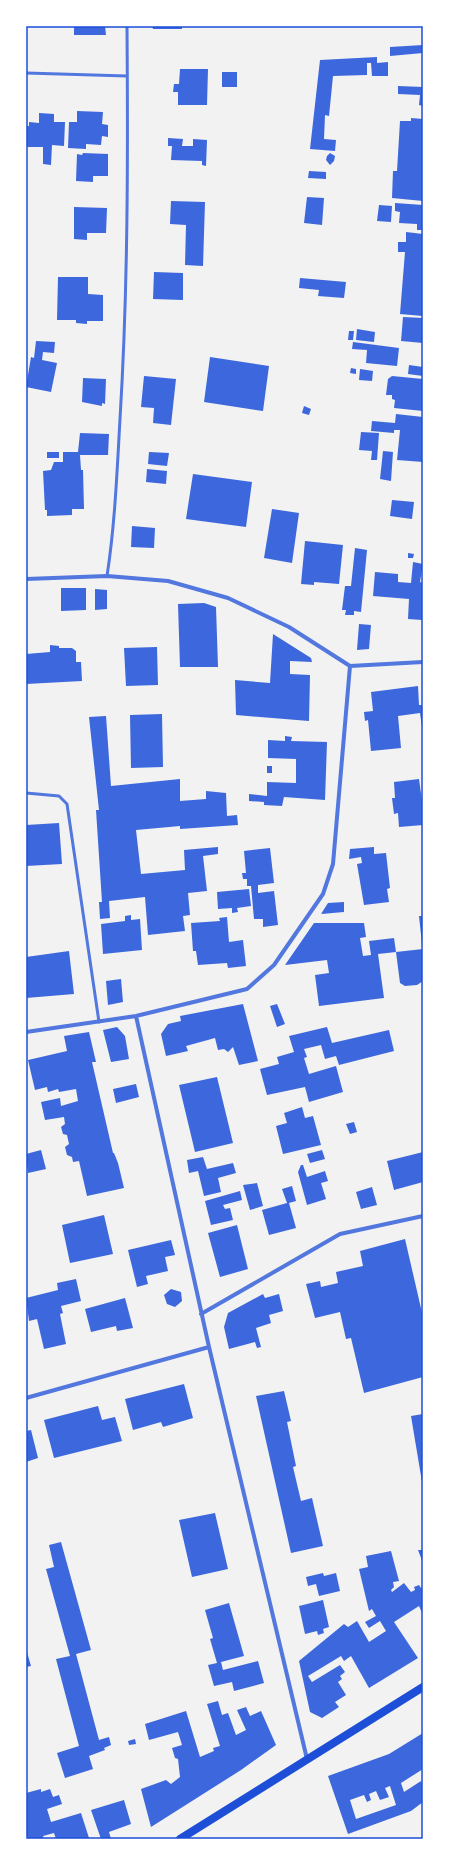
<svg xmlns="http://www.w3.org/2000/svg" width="449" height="1865" font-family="'Zilla Slab',serif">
	<rect width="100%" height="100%" fill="#f2f2f2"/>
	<path fill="#3d67dc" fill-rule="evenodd" d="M74,26h31l1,9h-32z
		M152,26h30v3h-29z
		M423,45v8l-33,3v-9z
		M377,57v6l11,-1v14h-16l-1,-13h-4v12l-34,1 -4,40 -4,-1 -1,24 12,1 -1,11 -25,-2 10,-89z
		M180,69h28l-1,36h-29v-13h-5l1,-8h5z
		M222,72h15v15h-15z
		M398,86l25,1v19l-4,-1 1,-10 -22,-1z
		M77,111l26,1 -1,12 6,1v12l-6,-1 -1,9 -15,-1v5l-18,-1 1,-26h8z
		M39,113l15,1v8h11l-1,24 -12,-1 -1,20 -8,-1v-17h-17v-21h3v-4l10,1z
		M411,118l12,1v82l-31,-3 1,-27h4l3,-50h11z
		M168,138l15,1 -1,7h11v-7l14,1 -1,26 -4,-1v-4l-31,-1 1,-14h-4z
		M83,153l25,1v22h-15v6l-17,-1 1,-27 5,1z
		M330,153l5,3 -1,5 -4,4 -4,-5 1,-4z
		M309,171l17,1v7l-18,-1z
		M307,197l17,1 -2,27 -18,-2z
		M171,201l34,1 -2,64 -18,-1 1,-40 -16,-1z
		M395,203l28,2v25h-6v-6l-18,-1 1,-11 -5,-1z
		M379,205l13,1 -1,16 -14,-1z
		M74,207l33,1 -1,25h-19v7l-13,-1z
		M406,232l17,2v82l-23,-2 5,-62h-7v-10h8z
		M154,272l29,1v27l-30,-1z
		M58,277h30v17l15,1v26h-16v3l-11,-1v-3h-19z
		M300,278l46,4 -2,16 -26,-2 1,-6 -20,-2z
		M403,317l20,1v25l-22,-2z
		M357,329l18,3 -1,10 -18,-2z
		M349,331h5l-1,9h-5z
		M36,341l19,1 -1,11 -11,-1 -1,8 15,3 -6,29 -25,-5 5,-30 3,1z
		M353,342l46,6 -2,18 -31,-3 1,-13 -15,-1z
		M210,357l59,9 -6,45 -59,-9z
		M409,365l14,2v9l-15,-2z
		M351,368l5,1v5l-6,-1z
		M360,369l13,2 -1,10 -13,-1z
		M144,376l32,3 -5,46 -18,-2 1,-15 -13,-1z
		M392,376l31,3v32l-29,-3 1,-8 -3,-1v-4h-6l2,-16z
		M83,378l23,1 -1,25 -3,-1v3l-20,-4z
		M304,406l7,3 -2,6 -7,-2z
		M396,414l27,3v45l-26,-2 3,-30h-6v3l-23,-2 1,-10 23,2z
		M361,432l18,1 -2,27h-6l1,-9 -13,-1z
		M80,433l29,1 -1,21h-28l1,15h2l1,39h-12v6l-25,1v-6h-2l-2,-39 8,-1 3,-8h9v-10h15z
		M383,451l10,1 -2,29 -11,-2z
		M47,452h12v6h-12z
		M149,452l20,1 -2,13 -19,-2z
		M147,469l20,2 -1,13 -20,-2z
		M193,474l59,8 -6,45 -60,-8z
		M392,500l22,2 -2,17 -22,-3z
		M272,509l27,4 -7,50 -28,-5z
		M132,526l23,2 -1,20 -23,-1z
		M305,541l38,4 -4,39 -25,-2v3l-13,-1z
		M355,548l12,2 -6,62 -7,-1v4h-9l1,-5h-4l3,-24h6z
		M408,553l6,1 -1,4h-5z
		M413,562l10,2 -3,18 3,1 -1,37 -14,-1 1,-20 -36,-3 2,-24 23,2v8l13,1z
		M61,588h25v22l-25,1z
		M95,589l12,1v19l-12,1z
		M204,603l12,4 2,60h-38l-2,-63z
		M359,624l12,1 -2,24 -12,1z
		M273,634l38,24 1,4 -22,-1v13l20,1 -1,46 -73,-6 -1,-35 35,3z
		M50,645l9,1v2h13l4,3v11h5l1,19 -56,3v-30l24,-2z
		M157,647l1,38 -32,1 -2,-38z
		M418,686l1,19h4v29l-3,-21 -22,3 3,32 -30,3 -3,-31 -3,1 -1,-9 9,-1 -2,-19z
		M162,714l1,53 -32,1 -1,-53z
		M106,716l5,70 69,-7v22l26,-2v-8l20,2 1,23 10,-1 1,10 -58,4v-3l-44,4 5,44 44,-4 -1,-20 34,-3v7l-15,2 4,35 -19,2 2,22 -7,1 2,15 -37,4 -3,-38 -36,4 1,17 -10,1 -1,-17h3l-6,-92h3l-10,-93z
		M285,736l7,1 -1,4 36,1 -2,58 -41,-3 -2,9 -18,-1v-3l-15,-1v-7l18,2v-14l29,1v-24l-28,-1v-18l17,1z
		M267,766h5v7h-5z
		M419,779l4,29v17l-24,2 -1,-14 -4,1 -2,-16h3l-1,-16z
		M59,823l3,41 -36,2v-41z
		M374,847v7l12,-1 4,35 -3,1 2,13 -25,3 -7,-41 5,-1 -1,-6 -12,2 1,-10z
		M270,848l4,35 -16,2v8l16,-2 4,34 -15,2v-8h-9l-3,-33h-4v-7h-4l-1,-6h4l-2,-22z
		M249,889l2,17 -14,2 1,4 -6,1v-5l-14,1 -1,-17z
		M344,902v10l-23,2 7,-11z
		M131,915v5l9,-1 2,31 -39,4 -2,-30 24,-3v-5z
		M419,916h4v28h-1z
		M227,917l2,25 14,-2 3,26 -18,2 -1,-5 -29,2 -2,-14h-3l-2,-28 29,-2 -1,-3z
		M314,923h50l2,14 -6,1 3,18 8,-1 -2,-14 25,-3 2,14 27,-3v32l-6,4 -12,1 -5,-3 -4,-31 -18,2 6,44 -65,8 -4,-31 14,-2 -2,-13 -42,5z
		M69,951l5,43 -48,4v-41z
		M121,979l2,23 -15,3 -2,-24z
		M243,1004l15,57 -19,4 -6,-18 -5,5 -4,-3 -6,1 -3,-12 -29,8 2,5 -22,5 -5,-22 7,-10 13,-3 -1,-5z
		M277,1004l8,20 -8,3 -7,-21z
		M117,1027l8,9 4,23 -18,3 -8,-32z
		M327,1027l5,16 57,-13 5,21 -55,14 -3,-9 -11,3 -4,-14 -17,4 3,8 -3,1 5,16 27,-8 7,26 -34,10 -4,-15 -38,8 -7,-26 19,-5 -2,-7 17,-5 -5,-16z
		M89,1032l7,30h-4l21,91h1l4,10 6,25 -37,8 -8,-35 -6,1 -1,-5 -5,-2 -2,-8 4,-3 -2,-9 -4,-1 -2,-7 4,-3 -1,-7 -19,3 -4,-18 19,-4 1,8 17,-5 -2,-12 -17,3 -1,-3 -10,3 -1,-5 -12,3 -7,-30 39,-9 -3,-15z
		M217,1077l16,66 -38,9 -16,-67z
		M136,1084l3,13 -23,6 -3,-14z
		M302,1107l3,11 8,-2 8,29 -38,9 -7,-28 11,-3 -3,-10z
		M354,1122l3,10 -7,2 -4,-10z
		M41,1150l5,19 -18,4 -2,-19z
		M322,1150l3,9 -15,4 -3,-9z
		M423,1152v30l-29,8 -7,-29z
		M203,1157l4,12 26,-6 3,10 -18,5 3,14 -17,4 -6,-25 -9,2 -2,-13z
		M301,1165h2l4,12 18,-6 3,10 -7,2 5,16 -19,6 -9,-33z
		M257,1183l6,23 -13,4 -7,-25z
		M292,1186l4,15 -7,2 7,25 -27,7 -7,-25 25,-7 -5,-14z
		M372,1187l5,18 -16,4 -5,-17z
		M240,1191l2,9 -19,5 2,4 5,-1 3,12 -22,5 -6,-24z
		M104,1215l9,39 -43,9 -8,-38z
		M237,1225l11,44 -28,8 -12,-44z
		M405,1239l18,78v60l-59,16 -13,-55 -5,1 -6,-27 -25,6 -9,-34 14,-3 1,6 17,-4 -2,-11 27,-6 -3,-15z
		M171,1240l4,15 -10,2 3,14 -22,5 2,8 -11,3 -9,-37z
		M76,1279l5,22 -20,5 2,7 -3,1 6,30 -22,5 -7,-30 -8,2 -3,-23 32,-8 -1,-7z
		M171,1289l10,3 1,9 -7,6 -8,-3 -3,-9z
		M263,1294l2,4 14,-4 4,17 -14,4 2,8 -15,5 5,19 -4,1 -2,-6 -26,7 -5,-22 4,-14z
		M125,1298l8,30 -16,3 -1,-5 -25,6 -6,-23z
		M184,1384l9,34 -30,9 -2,-5 -28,8 -8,-31z
		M284,1391l7,30 -4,1 9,44 -3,1 8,34 11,-3 11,48 -32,7 -35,-157z
		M98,1406l4,14 13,-3 7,24 -68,17 -10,-38z
		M423,1414v68h-1l-11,-66z
		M31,1430l7,28 -12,4v-31z
		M215,1513l13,56 -36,8 -13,-57z
		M61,1542l30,108 -15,4 23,86 10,-3 2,8 -7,3 1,2 -16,6 4,13 -28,9 -8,-25 22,-7 -23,-87 14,-3 -24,-87 8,-2 -5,-22z
		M418,1550h5v13z
		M391,1551l8,30 -6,1 1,5 -3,3 1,2 12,-9 7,9 4,-2 -1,-3 5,-2 2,3 2,-1v28l-4,-9 -25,16 24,36 -49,30 -18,-32 -7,5 -3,-5 -33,20 4,6 28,-17 5,7 -5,4 2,3 -4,3 8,13 -11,7 4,5 -17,11 -12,-6 -11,-51 45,-37 4,3 9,-6 12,21 17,-11 -6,-10 -11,7 -4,-6 11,-6 -4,-7 -3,2 -10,-42 9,-2 -2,-11z
		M323,1573l1,3 12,-3 4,18 -21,5 -3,-12 -8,2 -2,-9z
		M323,1600l6,27 -6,2 1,4 -6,2 -1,-4 -12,3 -6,-28z
		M229,1603l15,53 -23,6 2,8 35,-9 6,22 -30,8 -2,-9 -18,4 -6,-21 9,-2 -7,-24 3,-1 -8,-28z
		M26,1649l5,17 -5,1z
		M218,1701l4,14 6,-2 8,22 10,-5 -9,-20 9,-3 4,9 11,-5 15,34 -35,25 -90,57 -10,-38 25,-9 5,4 9,-7 -2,-18 -3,-1 -3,-10 10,-3 -4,-13 -29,8 -4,-16 41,-13 14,46 14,-6 -1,-3 7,-2 -13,-42z
		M423,1733v36l-22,14 3,9 17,-11 2,4v17l-12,9 -63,23 -20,-58 61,-22zM390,1786l6,19 -40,14 -6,-19 14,-5 3,7 4,-2 -2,-6 7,-3 4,9 9,-3 -4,-9z
		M135,1739l1,5 -7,1 -1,-4z
		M41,1789v3l9,-3 3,8 6,-2 3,9 -15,5 4,13 30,-9 8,25 -33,1 -2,-6 -11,3 1,3h-16l-2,-7v-39z
		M124,1800l7,24 -22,8 2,7h-10l-10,-29z"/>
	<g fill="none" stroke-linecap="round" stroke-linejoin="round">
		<path stroke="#5277de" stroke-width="3" d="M26,73l101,3
			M107,576c8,-52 10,-104 13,-157 8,-131 8,-262 7,-393
			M26,793l33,3 8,8 32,218"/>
		<path stroke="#5277de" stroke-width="4" d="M26,579l81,-3 61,5 60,17 61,29 61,39 73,-4
			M136,1016l73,331 98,412
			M26,1032l110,-16 111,-27 27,-24 49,-71 10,-30 17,-198
			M201,1314l139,-80 83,-18
			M26,1398l183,-51"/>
		<path stroke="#1d4ed8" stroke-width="8" d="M180,1839l243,-152"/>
	</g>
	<rect width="449" height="1865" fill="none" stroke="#ffffff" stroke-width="54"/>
	<rect x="27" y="27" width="395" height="1811" fill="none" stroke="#1d4ed8" stroke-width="1.5"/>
</svg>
